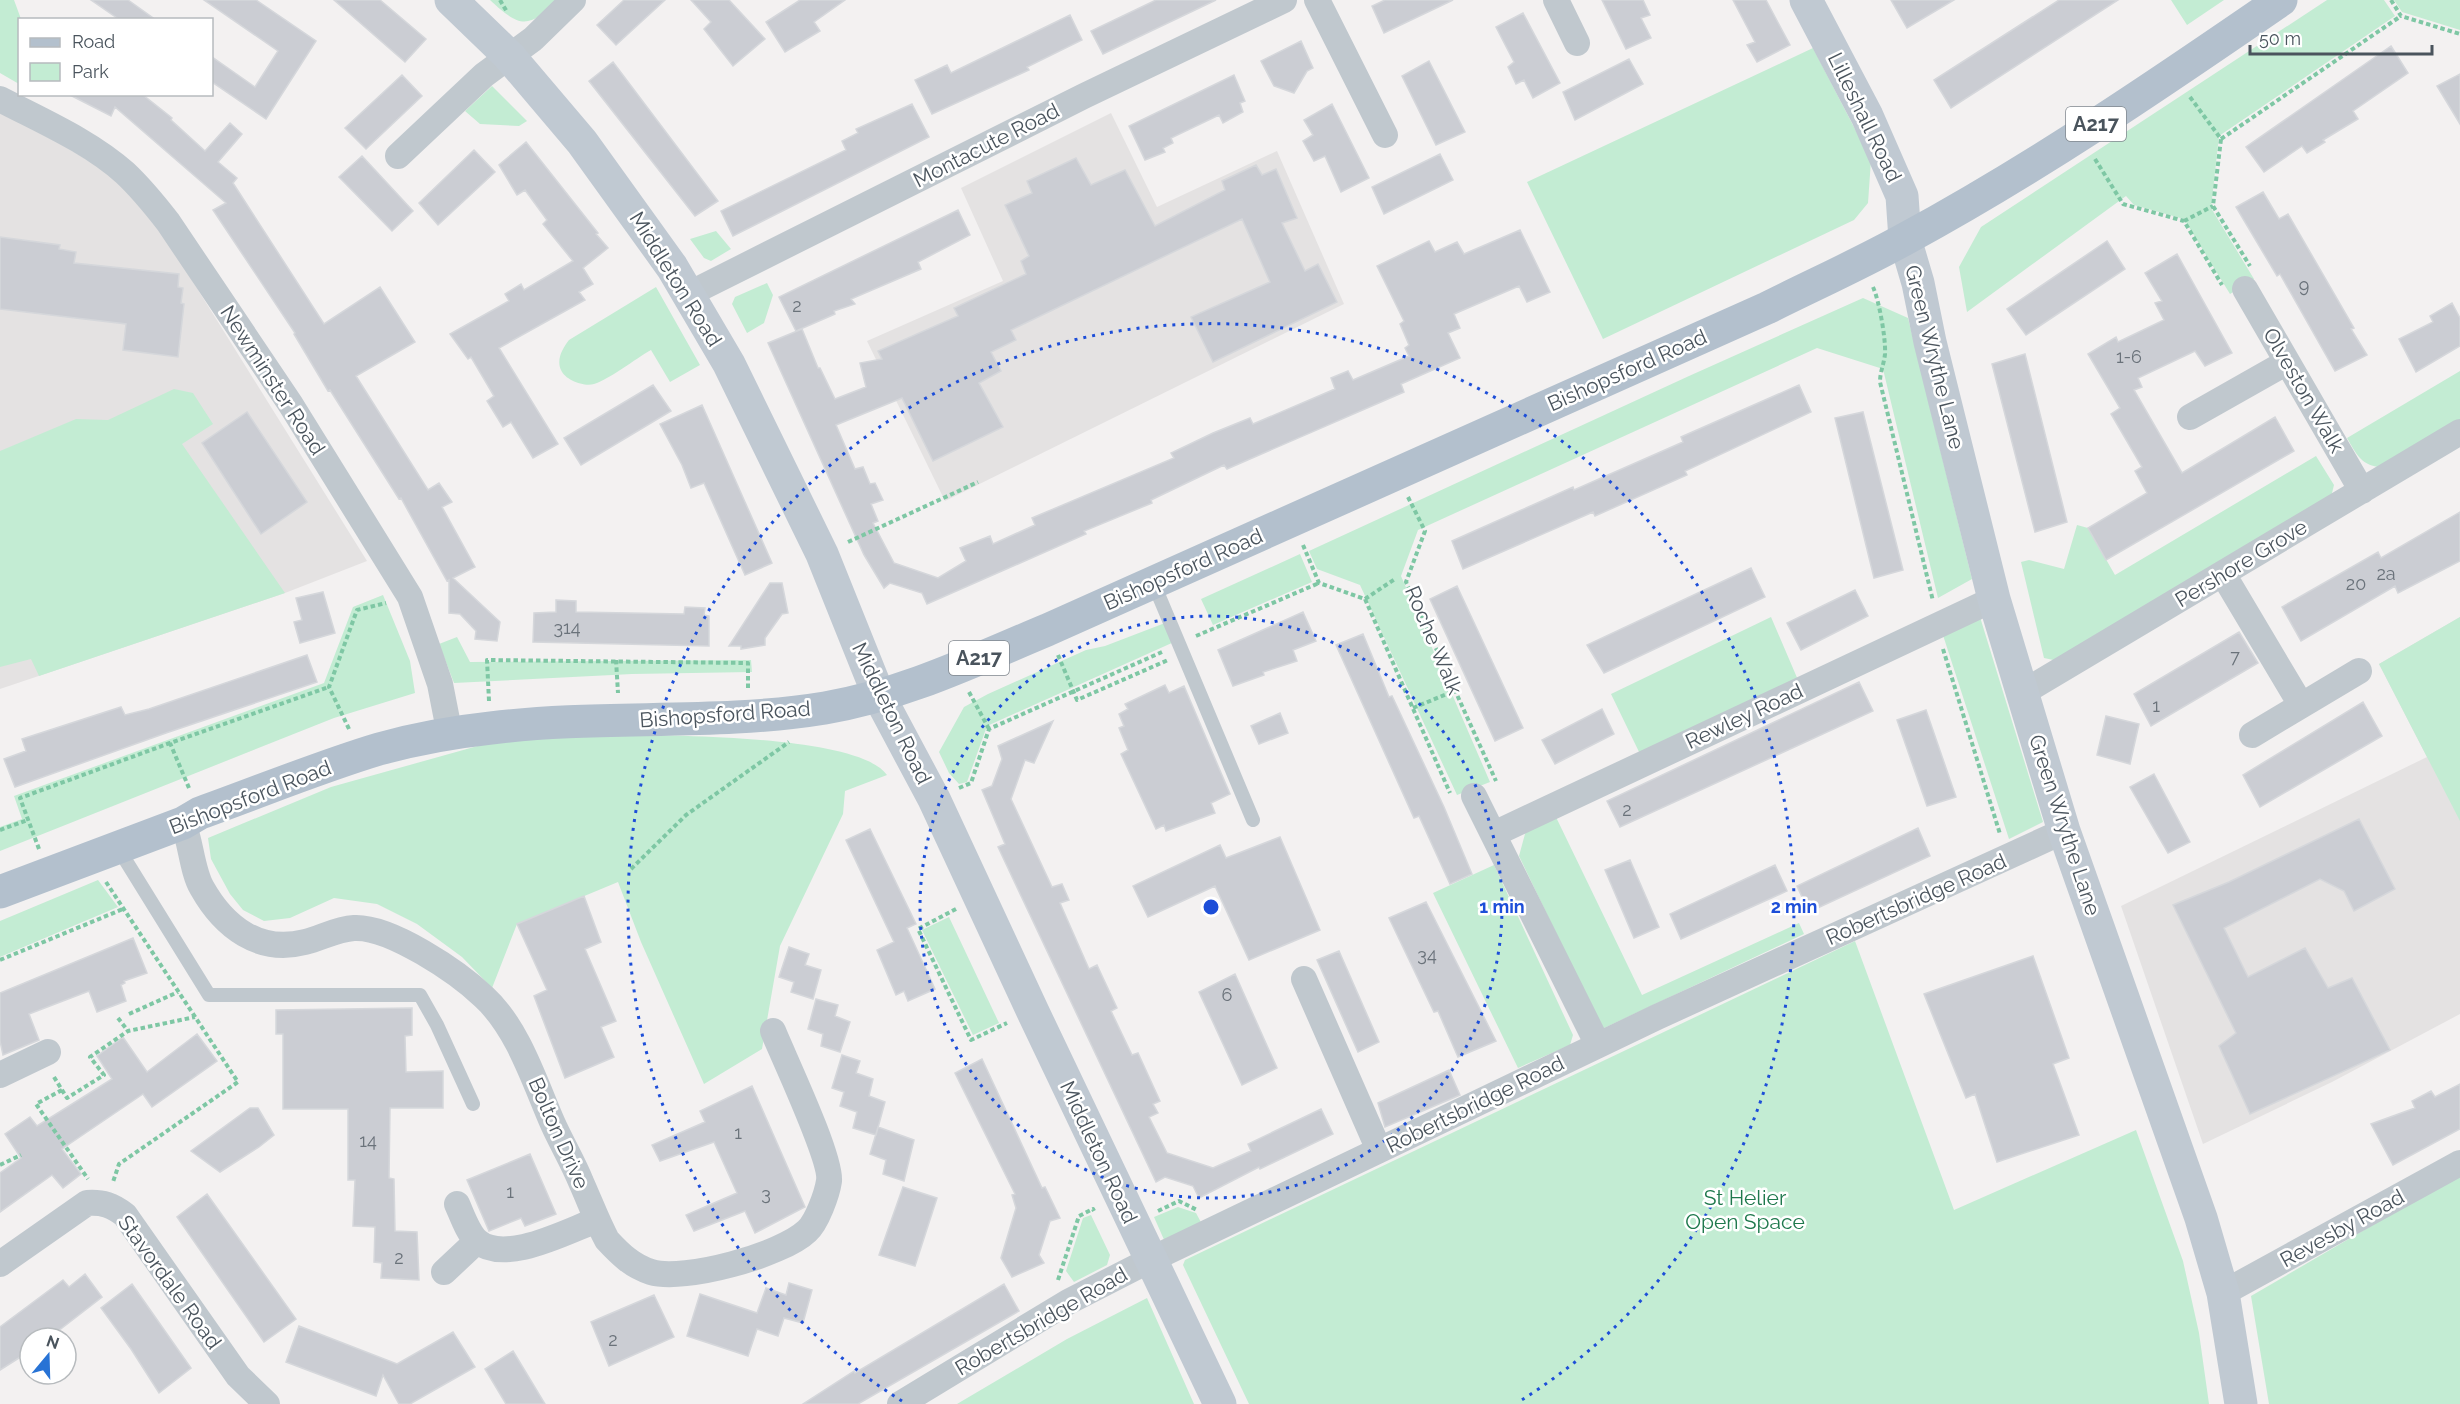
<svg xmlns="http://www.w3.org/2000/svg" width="2460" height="1404" font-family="Raleway,sans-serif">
	<rect width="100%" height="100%" fill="#f3f1f1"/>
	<path fill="#e4e2e2" d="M0,112l64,34 46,28 42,42 215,345 -82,32 -285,96z
		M1111,113l46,94 120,-56 67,153 -399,197 -78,-160 136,-60 -42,-93z
		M2460,617v397l-128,68 -129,62 -82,-238 306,-149 -48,-93z"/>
	<path fill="#c3ecd3" d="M0,0h14l7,19 -1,1 -1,64 -19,-11z
		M490,0h72c-34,25 -38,32 -72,0z
		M2171,0h53l-37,25z
		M2327,0h57l11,16 -176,120 -8,72 43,71 -24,15 -46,-75 -50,-14 -8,-9 -159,116 -8,-45 22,-40z
		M2394,0h66v30l-58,-18z
		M1813,48l58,112 -3,43 -14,17 -251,119 -76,-157z
		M492,86l35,35 -8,5 -39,-2 -15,-13z
		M716,231l15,18 -20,12 -7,-3 -14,-19z
		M767,283l6,12 -9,28 -17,10 -15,-29 3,-7z
		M656,287l44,78 -30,17 -19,-32c-16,9 -41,29 -57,34 -10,3 -29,-4 -33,-14 -5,-11 2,-22 8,-30z
		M1863,298l45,20 64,261 -34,19 -55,-229 -66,-21 -399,182 -17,46 89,206 -33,13 -97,-210 -43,-16 -8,-18 380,-175z
		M2460,371v51l-82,45c-18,-3 -22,-14 -31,-29z
		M174,389l19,4 20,31 -31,20 103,149 -246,83 -8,-17 -31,8v-216l76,-32 32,1z
		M2316,456l18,29 -4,16 -272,160 -14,-3 -23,-96 8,-2 35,9 13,-44 11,3 27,47z
		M1300,554l12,28 -99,43 -12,-26z
		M383,595l27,66 5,32 -81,25 -334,133v-24l22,-8 -8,-23 310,-113 29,-76z
		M1771,617l27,63 -157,76 -30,-62z
		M1980,617l63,205 -34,17 -68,-210z
		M2460,617v204l-81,-157z
		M1165,623l9,19 -187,84 -20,56 -8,2 -10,-11 -10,-21 25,-45 24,-13 98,-44 19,-4z
		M457,637l13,25 281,-2 1,12 -120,2 -178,9 -15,-39z
		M589,735c53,0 268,-3 298,40l-42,16 -2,23 -63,132 -18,103 -58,35 -63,-142 -23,-60 -101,42 -25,64 -30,-31 -45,-33 -40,-20 -43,-6 -44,20 -26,3 -21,-11 -13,-16 -19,-35 -3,-21 123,-51 168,-47z
		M1554,813l88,182 157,-72 5,11 -202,95 -83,-173 9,-33z
		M1494,865l79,170 -3,10 -52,23 -85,-175z
		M98,880l20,27 -118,50v-36z
		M949,917l50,106 -26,12 -51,-105z
		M1855,941l99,269 182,-80 47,131 16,72 10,71h-960l-66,-139 2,-5z
		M2460,1174v230h-191l-18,-108z
		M1178,1207l18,6 7,13 -38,16 -11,-25z
		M1091,1215l19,40 -3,10 -33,17 -8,-11 17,-53z
		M1147,1298l47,106h-237l110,-65z"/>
	<path fill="#cbcdd3" stroke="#d5d7db" stroke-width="1.5" d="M91,0h37l28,20h-36z
		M204,0h52l60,41 -50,78 -54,-37v-25l43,30 23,-36z
		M334,0h46l46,39 -21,23z
		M624,0h41l-49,45 -19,-20z
		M691,0h38l36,39 -32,27 -29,-37 7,-7z
		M800,0h45l-31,22 6,9 -35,21 -19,-30z
		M1156,0h60l-113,54 -12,-23z
		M1385,0h68l-69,33 -12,-27z
		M1602,0h41l7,15 -9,3 10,20 -25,11z
		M1733,0h33l24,45 -33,17 -10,-17 8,-3z
		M1891,0h63l-47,28z
		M2059,0h59l-167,108 -17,-28z
		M1523,13l37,70 -27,15 -9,-18 -8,4 -8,-17 6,-5 -18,-35z
		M1070,15l12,25 -55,27 2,3 -97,44 -17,-34 32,-15 4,8z
		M1301,41l12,27 -6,3 -13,22 -20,-7 -13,-25z
		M2391,46l17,27 -55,38 5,8 -35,21 2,2 -18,11 -5,-7 -38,26 -18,-25z
		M1629,59l14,25 -68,36 -12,-28z
		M1429,61l36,71 -29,13 -34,-69z
		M613,62l105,139 -23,15 -106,-135z
		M2460,74v50l-23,-38z
		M402,75l20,21 -56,53 -21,-21z
		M1234,75l11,26 -5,2 3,9 -20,11 -4,-8 -48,23 2,5 -10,5 2,4 -20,8 -16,-34z
		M68,94l75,1 29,23 -1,2 34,31 25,-28 12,11 -24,28 19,16 -4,5 91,141 56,-37 35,55 -59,34 72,114 11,-7 13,19 -10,5 33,60 -22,11 47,44 -3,19 -22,-2 1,-8 -16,-17 -11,-1v-33l-2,1 -46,-83 -2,1 -69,-109 -2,1 -34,-57 1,-1 -82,-123 13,-7 -111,-96 -4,9z
		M912,104l17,33 -196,99 -12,-25 125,-61 -4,-9 16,-8 -2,-4z
		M1332,104l37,74 -28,14 -16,-36 -11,5 -11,-20 10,-6 -9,-15z
		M526,142l72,91 -2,1 12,14 -25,20 10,16 -14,8 6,8 -86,48 59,96 -25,14 -22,-36 -8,5 -16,-26 7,-5 -23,-39 -3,2 -18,-25 59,-33 -4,-7 16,-10 3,6 49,-29 -30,-37 4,-4 -22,-30 -8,5 -18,-30z
		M474,150l21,22 -57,53 -19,-22z
		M1440,154l13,26 -69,34 -12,-27z
		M362,156l51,55 -21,20 -53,-54z
		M1076,158l15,27 34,-15 30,56 70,-36 -3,-9 34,-16 6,10 14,-6 21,49 -15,5 23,48 13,-7 19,38 -124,60 -22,-45 79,-35 -28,-63 -231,111 5,10 -25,12 10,19 -22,12 24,44 -70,34 -31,-63 -66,27 19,44 8,-2 7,17 5,-1 8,17 -12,4 7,17 -5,2 21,40 44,15 28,-17 -6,-13 30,-12 3,8 42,-19 -3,-7 142,-60 -3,-5 42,-20 37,-15 3,6 82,-35 -4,-11 17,-7 5,9 56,-24 -4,-8 4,-3 -9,-21 4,-3 -27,-55 52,-25 6,11 22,-10 7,12 56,-24 30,62 -23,10 -8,-16 -65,28 6,14 -12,5 12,25 -59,26 3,8 -177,77 -3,-4 -73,35 1,3 -68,28 2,3 -159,70 -5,-11 -32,-10 -6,5 -20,-33 -96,-212 34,-14 16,39h2l15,31 31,-12 -6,-24 22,-4 -4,-8 80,-35 -4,-8 72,-34 -5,-13 8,-5 -24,-51 27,-12 -5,-12z
		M2263,192l16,27 9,-5 66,114 -3,1 16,26 -32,16 -55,-97 -3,2 -41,-69z
		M958,210l12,25 -52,27 3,7 -70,30 4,5 -21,7 1,3 -39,17 -17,-34z
		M0,237l60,8 -1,4 17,3 -2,11 105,11 -1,13 5,1 -2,15 3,1 -6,53 -55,-7 3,-26 -126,-15z
		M2107,241l18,28 -99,66 -19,-26z
		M2177,254l55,99 -27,13 -10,-15 -57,27 4,9 -8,3 48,83 93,-56 19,34 -188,109 -18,-32 59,-35 -12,-22 7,-4 -31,-53 9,-6 -32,-54 28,-17 2,5 46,-22 -9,-17 7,-2 -17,-28z
		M2452,303l8,15v28l-44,26 -17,-33 34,-17 -3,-6z
		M2025,354l42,168 -32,10 -43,-168z
		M653,385l18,26 -90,54 -17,-27z
		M1799,385l12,27 -126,59 2,4 -92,41 -2,-4 -130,57 -11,-28 121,-54 1,3 109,-48 -2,-5z
		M702,405l70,158 -27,12 -41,-92 -13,5 -9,-23 -22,-41z
		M247,412l60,90 -46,32 -59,-91z
		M1863,412l40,158 -29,8 -39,-160z
		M2460,512v49l-62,32 -3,-7 -94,55 -19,-34 96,-55 3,6z
		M1751,568l14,29 -161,76 -17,-28z
		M770,583h12l6,30 -6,1 -17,24v7l-24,4v-3h-12z
		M1457,586l66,142 -28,13 -65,-142z
		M1855,590l13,26 -67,34 -14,-27z
		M323,592l12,41 -35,10 -6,-21 8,-2 -6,-22z
		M556,600l20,1v11l108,2 1,-7 20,1 -1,7 5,1v30l-176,-4 1,-29 22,-1z
		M1303,612l13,29 -23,9 4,11 -34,11 1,3 -31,11 -15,-36z
		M2239,632l19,31 -107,63 -17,-32z
		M1363,634l26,63 3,-1 52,111 28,67 -22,10 -31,-68 -5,2 -78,-173z
		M307,655l10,27 -151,51 -151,54 -11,-28 22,-8 -4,-12 99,-32 4,8 24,-6z
		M1859,682l14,29 -253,116 -13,-26z
		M1165,685l4,8 15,-7 46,108 -19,9 4,10 -49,18 -2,-6 -8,4 -35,-75 7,-4 -9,-22 5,-2 -5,-12 9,-5 -3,-5z
		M2363,702l19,34 -122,71 -17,-32z
		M1602,709l12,25 -59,30 -13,-24z
		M1926,710l30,87 -29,9 -30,-86z
		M1280,713l8,20 -29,11 -8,-18z
		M2106,716l33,8 -9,40 -33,-9z
		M1053,721l-19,42 -9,-3 -14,39 41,88 10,-3 7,16 -9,3 29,66 8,-4 20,43 -6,3 21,44 6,-2 22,48 -7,3 5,9 -9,4 18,36 46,15 38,-17 -3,-7 73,-35 12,25 -73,35 -1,-2 -60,31 -6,-12 -28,-9 -9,5 -158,-335 7,-3 -23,-54 10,-4 10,-27 -4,-13z
		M2154,774l36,68 -22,11 -38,-66z
		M2359,819l36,70 -41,22 -10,-20 -24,-12 -96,49 24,49 57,-29 23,40 24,-10 38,72 -140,64 -31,-68 17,-13 -63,-128 56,-23z
		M1918,828l12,28 -121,56 -12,-26z
		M870,829l46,95 -9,4 28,61 -27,12 -4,-10 -8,4 -19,-45 17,-8 -48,-102z
		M1280,837l40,93 -71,30 -34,-74 -67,31 -15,-31 87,-41 6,13z
		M1630,860l29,67 -25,11 -29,-68z
		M1775,865l12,26 -106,48 -11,-25z
		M584,896l17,46 -16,7 31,72 -15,6 13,30 -49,21 -31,-82 13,-6 -30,-66z
		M1426,902l70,139 -38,16 -20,-46 -4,1 -45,-94z
		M133,938l14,35 -23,8 1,2 -4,2 5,16 -29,11 -8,-21 -60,23 10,26 -36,15 -3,-14v-48z
		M789,947l20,7 -4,11 16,5 -8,29 -22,-7 3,-10 -15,-5z
		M1339,951l40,91 -21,10 -41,-92z
		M2033,956l36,102 -16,6 26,71 -82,27 -22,-68 -9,4 -42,-104z
		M1235,974l42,94 -35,17 -43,-93z
		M816,999l22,6 -3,11 15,6 -10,30 -19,-6 2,-12 -15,-5z
		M412,1008v27l-7,1 1,36 37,-1v37h-53l-1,70 5,1 1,52 22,1 2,48 -38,-2 1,-15 -8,-1 1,-35 -22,-1 2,-46h-7v-71h-65v-75h-7v-24z
		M197,1034l20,27 -65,46 -9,-13 -81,55 19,25 -18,14 -11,-13 -52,37v-39l21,-15 -16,-24 25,-17 7,9 75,-47 -15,-23 26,-19 24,35z
		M842,1055l18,6 -4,12 17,6 -4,17 16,6 -9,33 -23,-7 4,-16 -17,-6 4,-14 -12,-4z
		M982,1059l60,129 3,-1 15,31 -10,3 -11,34 5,8 -32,14 -11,-19 15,-50 -4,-13 3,-1 -60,-121z
		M1449,1070l11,25 -75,32 -7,-24z
		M2460,1084v45l-67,36 -22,-41 44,-16 -3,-7 19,-10 4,6z
		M752,1086l53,121 -50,26 -10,-22 -51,20 -8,-16 51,-22 -23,-51 -54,19 -8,-16 53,-23 -5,-11z
		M250,1108h8l16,27 -15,12 -39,25 -29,-21z
		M878,1127l36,13 -10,41 -21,-7 3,-14 -16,-6z
		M530,1154l26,60 -31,12 -4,-8 -32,13 -22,-51z
		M903,1187l34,11 -22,68 -36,-11z
		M207,1194l89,125 -32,23 -87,-125z
		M85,1274l17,23 -53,41h-19v13l-30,19v-43l63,-47 6,7z
		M789,1283l23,7 -9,33 -19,-5 -6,18 -21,-7 -9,27 -61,-20 13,-42 57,19 9,-25 20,7z
		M132,1284l59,84 -32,25 -28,-44 -30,-41z
		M1004,1284l15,27 -161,93h-55l51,-33 1,2z
		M654,1295l20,42 -65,29 -18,-44z
		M299,1326l98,38 56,-32 22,35 -65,37h-11l-16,-29 -7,21 -90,-34z
		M513,1351l32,53h-39l-21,-35z"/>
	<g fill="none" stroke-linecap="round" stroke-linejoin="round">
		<path stroke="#7ec7a4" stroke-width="4" stroke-dasharray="4.5 3" stroke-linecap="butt" d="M500,0l7,12
			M2391,0l10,16 59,18
			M2190,97l31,42 -8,67 37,60
			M2221,139l180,-123
			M2095,159l28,45 61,17 38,64
			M2184,221l29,-15
			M1873,287c6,13 13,52 12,67 -1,10 -5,18 -5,28l53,219
			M1408,497l17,34 -19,51 90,199
			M848,542l130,-60
			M1303,545l16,38 46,16 85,194
			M1365,599l30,-20
			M1196,636l123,-53
			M1943,649l57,185
			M1058,655l19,45 91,-40
			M616,660l2,33
			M969,692l20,37
			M489,701l-2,-41 261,3v26
			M1413,708l41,-17
			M349,729l-20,-42 28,-77 29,-7
			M189,788l-19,-45 159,-56
			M959,788l12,-5 18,-54 173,-77
			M0,830l28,-10
			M39,849l-19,-51 150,-55
			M631,869l55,-54 103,-73
			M106,882l132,200 -119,82 -6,18
			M956,909l-38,20 53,111 36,-17
			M0,960l123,-51
			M129,1014l49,-22
			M118,1018l10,13
			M54,1077l13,21 37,-23 -14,-18 38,-26 67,-14
			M62,1090l-26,14 52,75
			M0,1165l21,-10
			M1158,1211l21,-10 18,9
			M1058,1280l21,-64 14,-7 1,2"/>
		<path stroke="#c0c8ce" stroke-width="14" d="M1153,582l100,238
			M118,848l91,147h211l17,30 36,79"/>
		<path stroke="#c0c8ce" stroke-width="26" d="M1317,0l68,135
			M1556,0l21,43
			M0,99c42,22 89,42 125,74 16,15 29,31 43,49l123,183 119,192 30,87 10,51
			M398,156l86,-81 49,-36 40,-39
			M2245,289l117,202
			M689,294l395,-198 200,-96
			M2190,417l97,-55
			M2223,574l78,131
			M2022,693l438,-261
			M2252,735l107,-64
			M1474,796l124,249
			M183,823c8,19 9,48 19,65 22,39 57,66 103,54 16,-4 32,-13 49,-14 36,-2 104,44 130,69 34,31 51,86 69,127 9,20 20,38 28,58 9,20 16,39 26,58 13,14 25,26 44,32 33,10 131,-17 156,-41 10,-9 20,-37 22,-50 3,-22 -45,-123 -56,-150
			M1494,834l500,-235
			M1304,979l75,171
			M0,1075l48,-23
			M457,1204c5,11 11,29 20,37 28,24 90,-10 120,-21
			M0,1264l87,-61c16,-1 25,2 38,12l113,161 29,28
			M444,1272l33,-31
			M2223,1293l237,-130
			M900,1404l168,-102 82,-42 507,-243 407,-186"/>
		<path stroke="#c0c9d2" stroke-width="33" d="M451,0l58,56 73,86 90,125 57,97 93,190 57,142 55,103 99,213 187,392
			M1806,0l61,116 35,80 3,43 13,44 12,59 64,257 70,232 137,387 22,75 18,111"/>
		<path stroke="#b3c0cd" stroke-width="33" d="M0,892l183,-69 17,-10c59,-21 119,-46 179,-64 36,-10 75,-17 112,-21 111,-14 224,-2 334,-20 78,-13 150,-48 222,-78l720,-322c46,-23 93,-44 138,-69 131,-71 254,-155 376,-239"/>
	</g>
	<g fill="none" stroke="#1d4ed8" stroke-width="3" stroke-dasharray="3 6">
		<circle cx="1211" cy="907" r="291"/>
		<path d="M902 1401A583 583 0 1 1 1520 1401"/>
	</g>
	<g text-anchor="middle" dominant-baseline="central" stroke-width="5" stroke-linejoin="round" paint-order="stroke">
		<g font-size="18" fill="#6a727a">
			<text x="2304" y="285">9</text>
			<text x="797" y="305">2</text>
			<text x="2129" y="356">1-6</text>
			<text x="2386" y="573">2a</text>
			<text x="2356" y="583">20</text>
			<text x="567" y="627">314</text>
			<text x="2235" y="656">7</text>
			<text x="2156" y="705">1</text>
			<text x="1627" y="809">2</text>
			<text x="1427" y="954">34</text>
			<text x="1227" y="994">6</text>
			<text x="738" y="1132">1</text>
			<text x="368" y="1140">14</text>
			<text x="510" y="1191">1</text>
			<text x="766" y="1193">3</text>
			<text x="399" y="1257">2</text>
			<text x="613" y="1339">2</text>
		</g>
		<g fill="#fff" stroke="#80878e" stroke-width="1.5">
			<rect x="2066" y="107" width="60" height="34" rx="4.5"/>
			<rect x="949" y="641" width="60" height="34" rx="4.5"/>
		</g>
		<g font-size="20" font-weight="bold" fill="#4a545d">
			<text x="2096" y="124">A217</text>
			<text x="979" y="658">A217</text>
		</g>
		<g font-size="21" fill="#4a545d" stroke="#fff">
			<text transform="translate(1865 117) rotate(64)">Lilleshall Road</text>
			<text transform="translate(986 145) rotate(-27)">Montacute Road</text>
			<text transform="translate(676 279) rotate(58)">Middleton Road</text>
			<text transform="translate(1935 357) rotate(76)">Green Wrythe Lane</text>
			<text transform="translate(1627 370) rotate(-24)">Bishopsford Road</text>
			<text transform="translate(273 380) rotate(57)">Newminster Road</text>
			<text transform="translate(2304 390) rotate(60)">Olveston Walk</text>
			<text transform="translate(2241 563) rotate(-31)">Pershore Grove</text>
			<text transform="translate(1183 569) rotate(-24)">Bishopsford Road</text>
			<text transform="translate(1434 640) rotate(67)">Roche Walk</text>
			<text transform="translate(892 713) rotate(64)">Middleton Road</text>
			<text transform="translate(725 714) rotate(-4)">Bishopsford Road</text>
			<text transform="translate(1744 716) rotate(-25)">Rewley Road</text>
			<text transform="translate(250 797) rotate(-21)">Bishopsford Road</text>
			<text transform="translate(2065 825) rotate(72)">Green Wrythe Lane</text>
			<text transform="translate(1916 899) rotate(-24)">Robertsbridge Road</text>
			<text transform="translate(1475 1104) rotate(-26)">Robertsbridge Road</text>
			<text transform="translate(559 1133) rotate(66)">Bolton Drive</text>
			<text transform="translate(1099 1152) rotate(65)">Middleton Road</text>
			<text transform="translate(2342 1228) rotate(-29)">Revesby Road</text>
			<text transform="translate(170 1282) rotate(54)">Stavordale Road</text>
			<text transform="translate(1041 1321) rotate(-30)">Robertsbridge Road</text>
		</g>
		<g font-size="21" fill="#1f794d" stroke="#fff">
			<text x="1745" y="1197">St Helier<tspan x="1745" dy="24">Open Space</tspan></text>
		</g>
	</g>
	<circle cx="1211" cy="907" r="9" fill="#1d4ed8" stroke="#fff" stroke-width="3"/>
	<g font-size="18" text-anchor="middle" font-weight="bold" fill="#1d4ed8" stroke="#fff" stroke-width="5" stroke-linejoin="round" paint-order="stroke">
		<text x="1502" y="913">1 min</text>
		<text x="1794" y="913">2 min</text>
	</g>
	<rect x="18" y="18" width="195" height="78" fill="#ffffff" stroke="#b7bbbe" stroke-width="1.5"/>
	<rect x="30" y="38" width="30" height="9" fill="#b3c0cd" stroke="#b7bbbe" stroke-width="1.5"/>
	<text x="72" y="48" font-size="18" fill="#4a545d">Road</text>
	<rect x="30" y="63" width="30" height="18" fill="#c3ecd3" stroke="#b7bbbe" stroke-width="1.5"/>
	<text x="72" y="78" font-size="18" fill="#4a545d">Park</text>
	<g transform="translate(48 1356) rotate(19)"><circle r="28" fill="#ffffff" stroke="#b7bbbe" stroke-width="1.5"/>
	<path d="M0-4.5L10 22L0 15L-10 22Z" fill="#2873d5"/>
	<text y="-9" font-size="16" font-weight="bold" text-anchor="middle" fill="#4a545d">N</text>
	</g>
	<path d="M2250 45v9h182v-9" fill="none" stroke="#4a545d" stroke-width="3"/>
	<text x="2259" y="45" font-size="18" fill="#4a545d" stroke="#ffffff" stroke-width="4.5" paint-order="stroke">50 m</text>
</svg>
